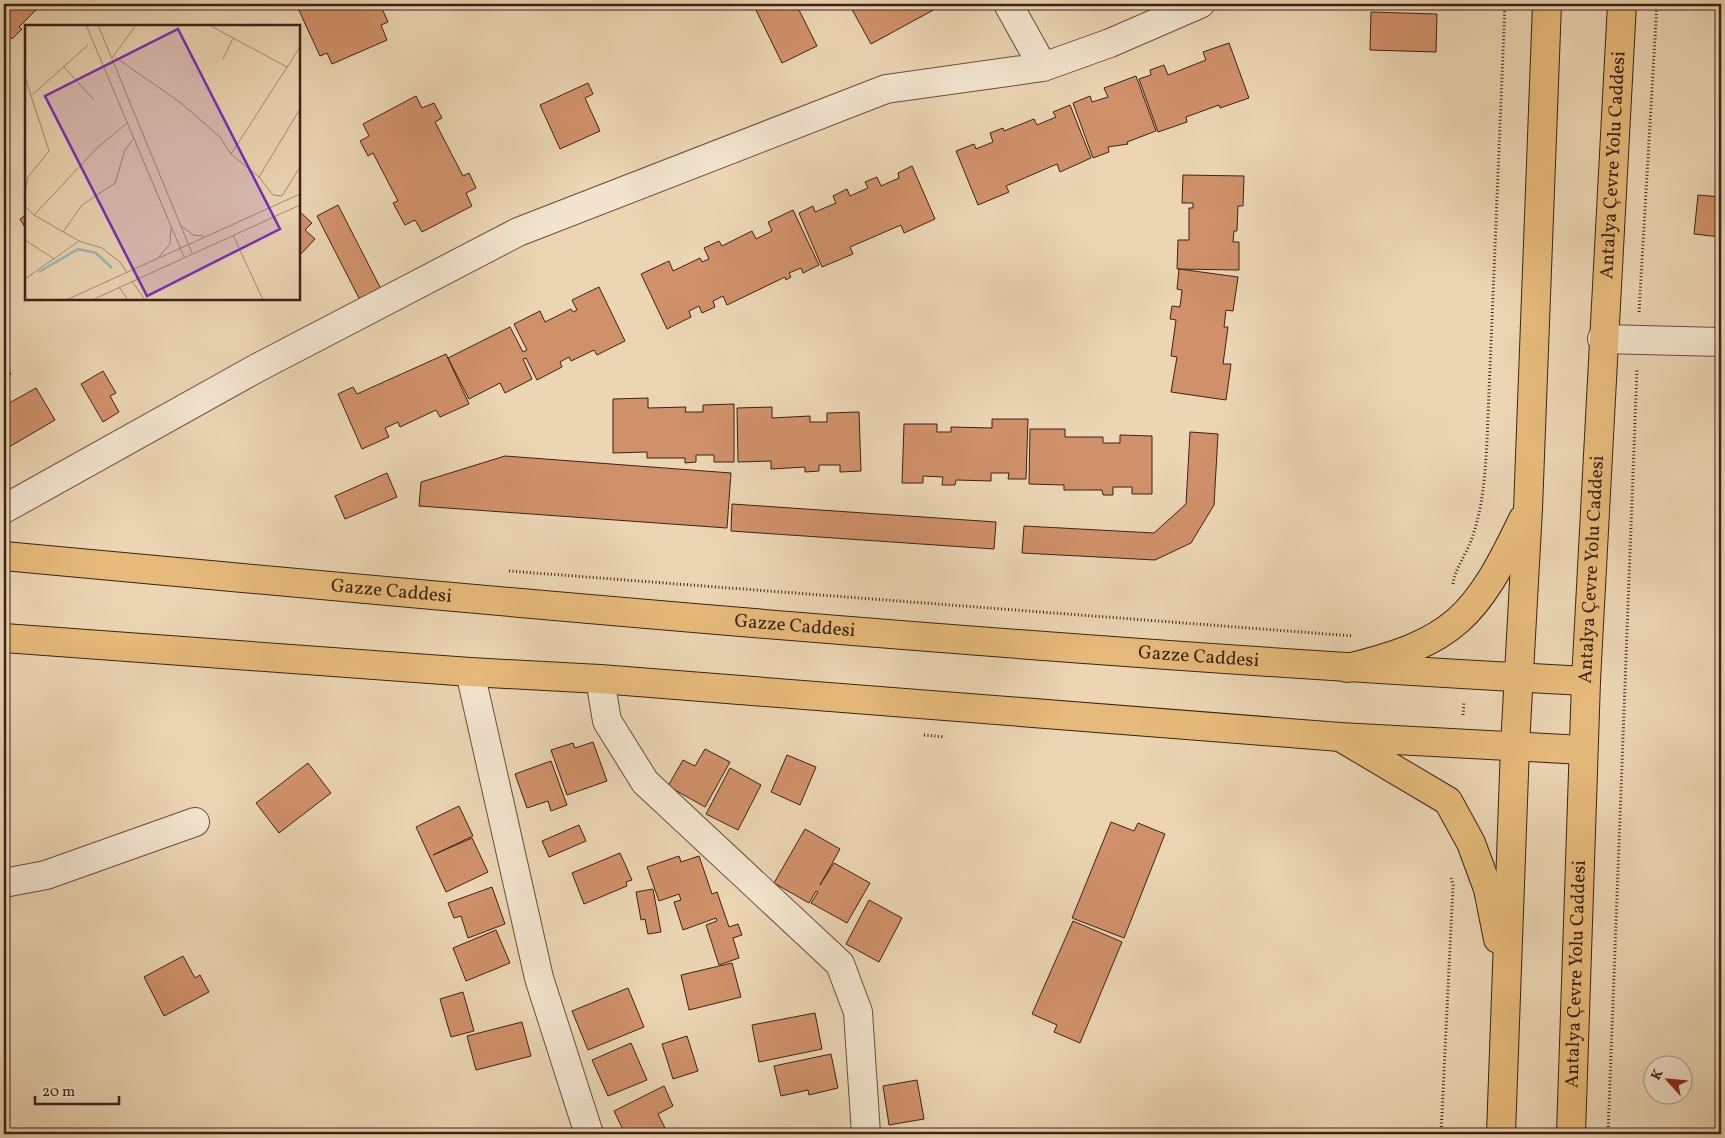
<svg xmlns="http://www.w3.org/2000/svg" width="1725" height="1138" font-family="Vollkorn,serif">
	<rect width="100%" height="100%" fill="#ebd5b3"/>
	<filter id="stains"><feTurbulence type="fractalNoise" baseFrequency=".004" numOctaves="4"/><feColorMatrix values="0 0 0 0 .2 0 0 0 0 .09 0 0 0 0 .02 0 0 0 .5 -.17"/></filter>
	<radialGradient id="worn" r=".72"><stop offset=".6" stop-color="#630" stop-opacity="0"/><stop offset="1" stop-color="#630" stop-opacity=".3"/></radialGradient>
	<path fill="#d0916a" stroke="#3d2215" d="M4,4h38l-23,23 3,2 -10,10 -6,-6 -2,3z
		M296,4h84l8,18 -7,3 6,15 -55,24 -5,-11 -7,3z
		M753,4h43l21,42 -35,17z
		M849,4h86l2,4 -66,36z
		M1371,12l66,2 -1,38 -66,-2z
		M1229,43l20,55 -29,10 -1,-3 -33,12 1,5 -29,10 -19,-53 12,-4 -1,-5 14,-5 4,10 38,-15 -3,-8z
		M1136,76l20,55 -29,11 1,2 -20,3 1,5 -16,6 -20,-55 17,-7 2,6 16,-5 -4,-9z
		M588,83l5,11 -8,4 15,33 -40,18 -20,-44z
		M416,96l6,12 12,-5 8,15 -7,4 28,54 6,-3 7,15 -10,5 6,13 -50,26 -7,-12 -10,5 -12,-22 5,-2 -25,-48 -5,3 -8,-15 9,-5 -6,-12z
		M1070,105l21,53 -31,14 -3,-8 -51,22 3,6 -31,13 -22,-54 18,-7 2,5 17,-7 -3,-9 13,-5 1,3 30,-12 3,6 19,-8 -3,-5z
		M912,166l23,53 -31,14 -3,-8 -51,22 3,7 -31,13 -23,-54 14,-7 2,6 21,-9 -3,-7 14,-7 3,7 18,-8 -3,-6 12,-5 4,9 18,-8 -1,-5z
		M1183,175l61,1 -1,30h-5l-1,25h-3l-1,11h6v28l-62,-1 1,-29h11v-32h4v-5h-11z
		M1698,195l23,2v40l-27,-3z
		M338,205l44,86 -21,11 -44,-86z
		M793,210l26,55 -16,8 -2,-5 -12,5 2,4 -5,3 -1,-3 -58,28 -4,-9 -10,5 2,6 -13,6 -3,-7 -10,5 2,6 -24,12 -26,-55 28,-13 4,10 27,-13 2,4 7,-3 -5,-11 15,-7 3,5 30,-15 4,8 16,-8 -4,-9z
		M299,211l13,12 -7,7 10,9 -16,17z
		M26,215v14l-6,-10z
		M1179,269l59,8 -5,34 -7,-1 -2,17h4l-5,37h8l-5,36 -55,-8 6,-35 -6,-1 5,-36 -6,-1 2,-13 8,1 2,-17 -5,-1z
		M599,287l26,54 -28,14 -3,-5 -23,11 -2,-4 -9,5 2,5 -25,13 -11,-22 -3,1 9,20 -27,14 -5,-10 -31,16 -21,-41 62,-31 13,25 4,-2 -13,-26 26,-13 5,11 26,-13 2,3 4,-2 -5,-10z
		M446,354l23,50 -29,13 -4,-7 -36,17 -2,-5 -13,6 4,9 -27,12 -24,-55 15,-7 4,7z
		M4,362l7,12 -7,4z
		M103,371l13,22 -6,3 9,16 -16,10 -22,-38z
		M36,388l19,32 -51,30v-44z
		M648,398v10l38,-1 -1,5h18v-7l31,-1v58h-20v-7h-18v7l-11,1v-5h-38v-6l-34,1v-54z
		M772,407v11l38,-2v6h17v-9l32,-1 2,59 -21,1v-7h-21v6l-14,1v-5l-34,2v-8l-33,1 -1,-54z
		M992,419h36l-2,60h-18l1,-6h-18v8l-35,-1 -1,5h-13l1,-8 -20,-1v7h-21l2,-59h33v8h14v-5l41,1z
		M1030,429h35v8h38v6h17v-8l32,1v58h-20v-7h-19v8h-10l-1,-5h-38v-5l-35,-1z
		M1190,432l28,2 -4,71 -23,38 -36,17 -133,-7 2,-27 130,7 32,-29z
		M505,456l226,17 -4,55 -308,-22 2,-24z
		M387,473l10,24 -52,22 -10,-23z
		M732,504l264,18 -2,27 -263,-18z
		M593,742l14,39 -40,14 -16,-45 22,-7 2,5z
		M705,749l25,13 -25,45 -37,-21 15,-26 12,6z
		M787,755l29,12 -16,38 -29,-13z
		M551,761l16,44 -16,6 -3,-10 -21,7 -12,-34z
		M308,763l23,30 -52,40 -23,-30z
		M730,768l31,17 -23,45 -32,-16z
		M459,806l14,30 -40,19 39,-17 16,34 -42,20 -30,-65z
		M1111,822l23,9 4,-8 27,11 -41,104 -52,-20z
		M579,825l7,16 -37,16 -7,-16z
		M805,829l35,20 -20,36 14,-22 36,20 -23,40 -36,-20 7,-11 -2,-1 -7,12 -35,-20z
		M620,853l12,27 -6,2 1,4 -43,18 -12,-31z
		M679,856l2,6 18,-6 13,38 5,-2 12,35 9,-3 4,11 -9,3 6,20 -20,7 -13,-40 11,-4 -1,-3 -33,12 -9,-28 7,-2 -2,-6 -20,7 -12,-34z
		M492,887l13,37 -37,14 -7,-22 -7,2 -6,-15z
		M653,889l8,43 -13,2 -3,-15 -4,1 -5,-28z
		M869,900l33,18 -23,44 -33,-18z
		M1073,921l49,21 -42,101 -26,-11 3,-7 -25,-11z
		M496,930l14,33 -44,18 -13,-33z
		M183,956l12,22 5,-3 9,17 -45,24 -20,-39z
		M732,963l9,34 -52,13 -8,-35z
		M628,988l16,39 -56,23 -16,-39z
		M463,992l11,39 -23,6 -11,-38z
		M815,1013l7,36 -63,13 -7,-37z
		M522,1022l9,34 -55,14 -9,-34z
		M687,1036l11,35 -25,8 -11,-35z
		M631,1043l16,37 -39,16 -16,-36z
		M831,1054l7,34 -29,7 -1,-5 -27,6 -7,-30z
		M917,1080l7,39 -35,6 -6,-39z
		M664,1086l9,20 -15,8 8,16 -8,4h-33l-11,-23z"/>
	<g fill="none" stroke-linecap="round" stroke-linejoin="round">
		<defs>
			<path id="minor" d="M1008,4l35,63
				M1602,339l119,3
				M4,509l253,-141 261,-136 368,-143 157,-22 67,-24 90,-39
				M470,672l69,306 50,156
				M600,679l7,42 38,61 195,182 18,48 8,122
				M4,883l42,-8 149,-53"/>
			<g id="major">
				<path id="s1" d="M4,556c527,49 1054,97 1582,125"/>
				<path d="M4,638l466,34 130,7 740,58 243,13"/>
			</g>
			<g id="highway">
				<path d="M1347,668c108,-26 129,-51 176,-149"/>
				<path d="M1340,737l108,64 23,42 17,46 10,50"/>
				<path d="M1501,1134l14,-388 13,-237 19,-505"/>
				<path id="s2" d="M1571,1134l15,-453 36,-677"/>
			</g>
		</defs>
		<use href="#minor" stroke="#684f3c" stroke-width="30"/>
		<use href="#major" stroke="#3d2215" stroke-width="30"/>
		<use href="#highway" stroke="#3d2215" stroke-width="30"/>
		<path stroke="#3d2215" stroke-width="3" stroke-dasharray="1 2.5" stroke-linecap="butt" d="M1639,312l18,-308
			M509,571l844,65
			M1453,584c2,-15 12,-28 18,-43 12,-33 14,-65 16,-100l18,-437
			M1463,715l1,-13
			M924,735l21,2
			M1441,1134l12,-249 -2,-8
			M1608,1134l29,-766"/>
		<use href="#minor" stroke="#f2e4ce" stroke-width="28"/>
		<use href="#major" stroke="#e6ba7a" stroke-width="28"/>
		<use href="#highway" stroke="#e6ba7a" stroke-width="28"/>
	</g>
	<g text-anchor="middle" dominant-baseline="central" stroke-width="4.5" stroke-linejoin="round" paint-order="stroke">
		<g font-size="19" fill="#3d2215" stroke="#f2e4ce">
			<text stroke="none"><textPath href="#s2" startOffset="970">Antalya Çevre Yolu Caddesi</textPath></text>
			<text stroke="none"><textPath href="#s2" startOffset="565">Antalya Çevre Yolu Caddesi</textPath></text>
			<text stroke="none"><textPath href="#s1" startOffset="389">Gazze Caddesi</textPath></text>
			<text stroke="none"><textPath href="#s1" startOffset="794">Gazze Caddesi</textPath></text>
			<text stroke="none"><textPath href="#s1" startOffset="1199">Gazze Caddesi</textPath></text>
			<text stroke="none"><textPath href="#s2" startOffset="160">Antalya Çevre Yolu Caddesi</textPath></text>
		</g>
	</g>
	<g transform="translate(25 25)">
		<rect width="275" height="275" fill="#ebd5b3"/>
		<path fill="none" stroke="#99b8b4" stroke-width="2.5" d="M14,247l39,-23 18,4 16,15"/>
		<path fill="none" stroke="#a58d74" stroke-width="1" d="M61,0l98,232M73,0l94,228M184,0l78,42M90,32l66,46 39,34 11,17 28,23 14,18 9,1M87,33l24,-33M198,34l10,-21M38,41l31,34M0,52l24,74 -21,26 -3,14M7,70l56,-50M206,129l69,-107M234,152l41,-68M257,171l18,-29M0,181l9,9 45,26 23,7 18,14 7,11M9,190l62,-66 31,-26M155,200l13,10 11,1M38,207l19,-27 33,-22 10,-33 9,-12M208,210l30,65M0,215l29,19M134,232l11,-13 1,-16M0,254l54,-38M107,256l13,19M94,262l9,13M41,275l234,-106M67,275l208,-95"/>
		<path fill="#7b2cbf" fill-opacity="0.15" stroke="#7b2cbf" stroke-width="2.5" d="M153,4l102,200 -133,67 -102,-200z"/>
		<rect width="275" height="275" fill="none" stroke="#3d2215" stroke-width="2.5"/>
	</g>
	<rect width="1725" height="1138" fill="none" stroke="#ebd5b3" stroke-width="20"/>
	<rect x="5" y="5" width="1715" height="1128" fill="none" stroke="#3d2215" stroke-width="2.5"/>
	<rect x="10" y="10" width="1705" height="1118" fill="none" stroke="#3d2215"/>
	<g transform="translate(1668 1080) rotate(297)"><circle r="24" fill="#f2e4ce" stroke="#aa9684"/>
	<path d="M0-4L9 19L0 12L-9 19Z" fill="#8f2418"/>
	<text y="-8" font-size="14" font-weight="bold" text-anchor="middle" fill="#3d2215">K</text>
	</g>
	<path d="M35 1096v8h84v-8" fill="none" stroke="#3d2215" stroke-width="2.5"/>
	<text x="42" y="1096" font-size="15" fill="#3d2215" stroke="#f2e4ce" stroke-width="4" paint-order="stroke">20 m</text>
	<rect width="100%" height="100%" filter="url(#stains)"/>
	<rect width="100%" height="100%" fill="url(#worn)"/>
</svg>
